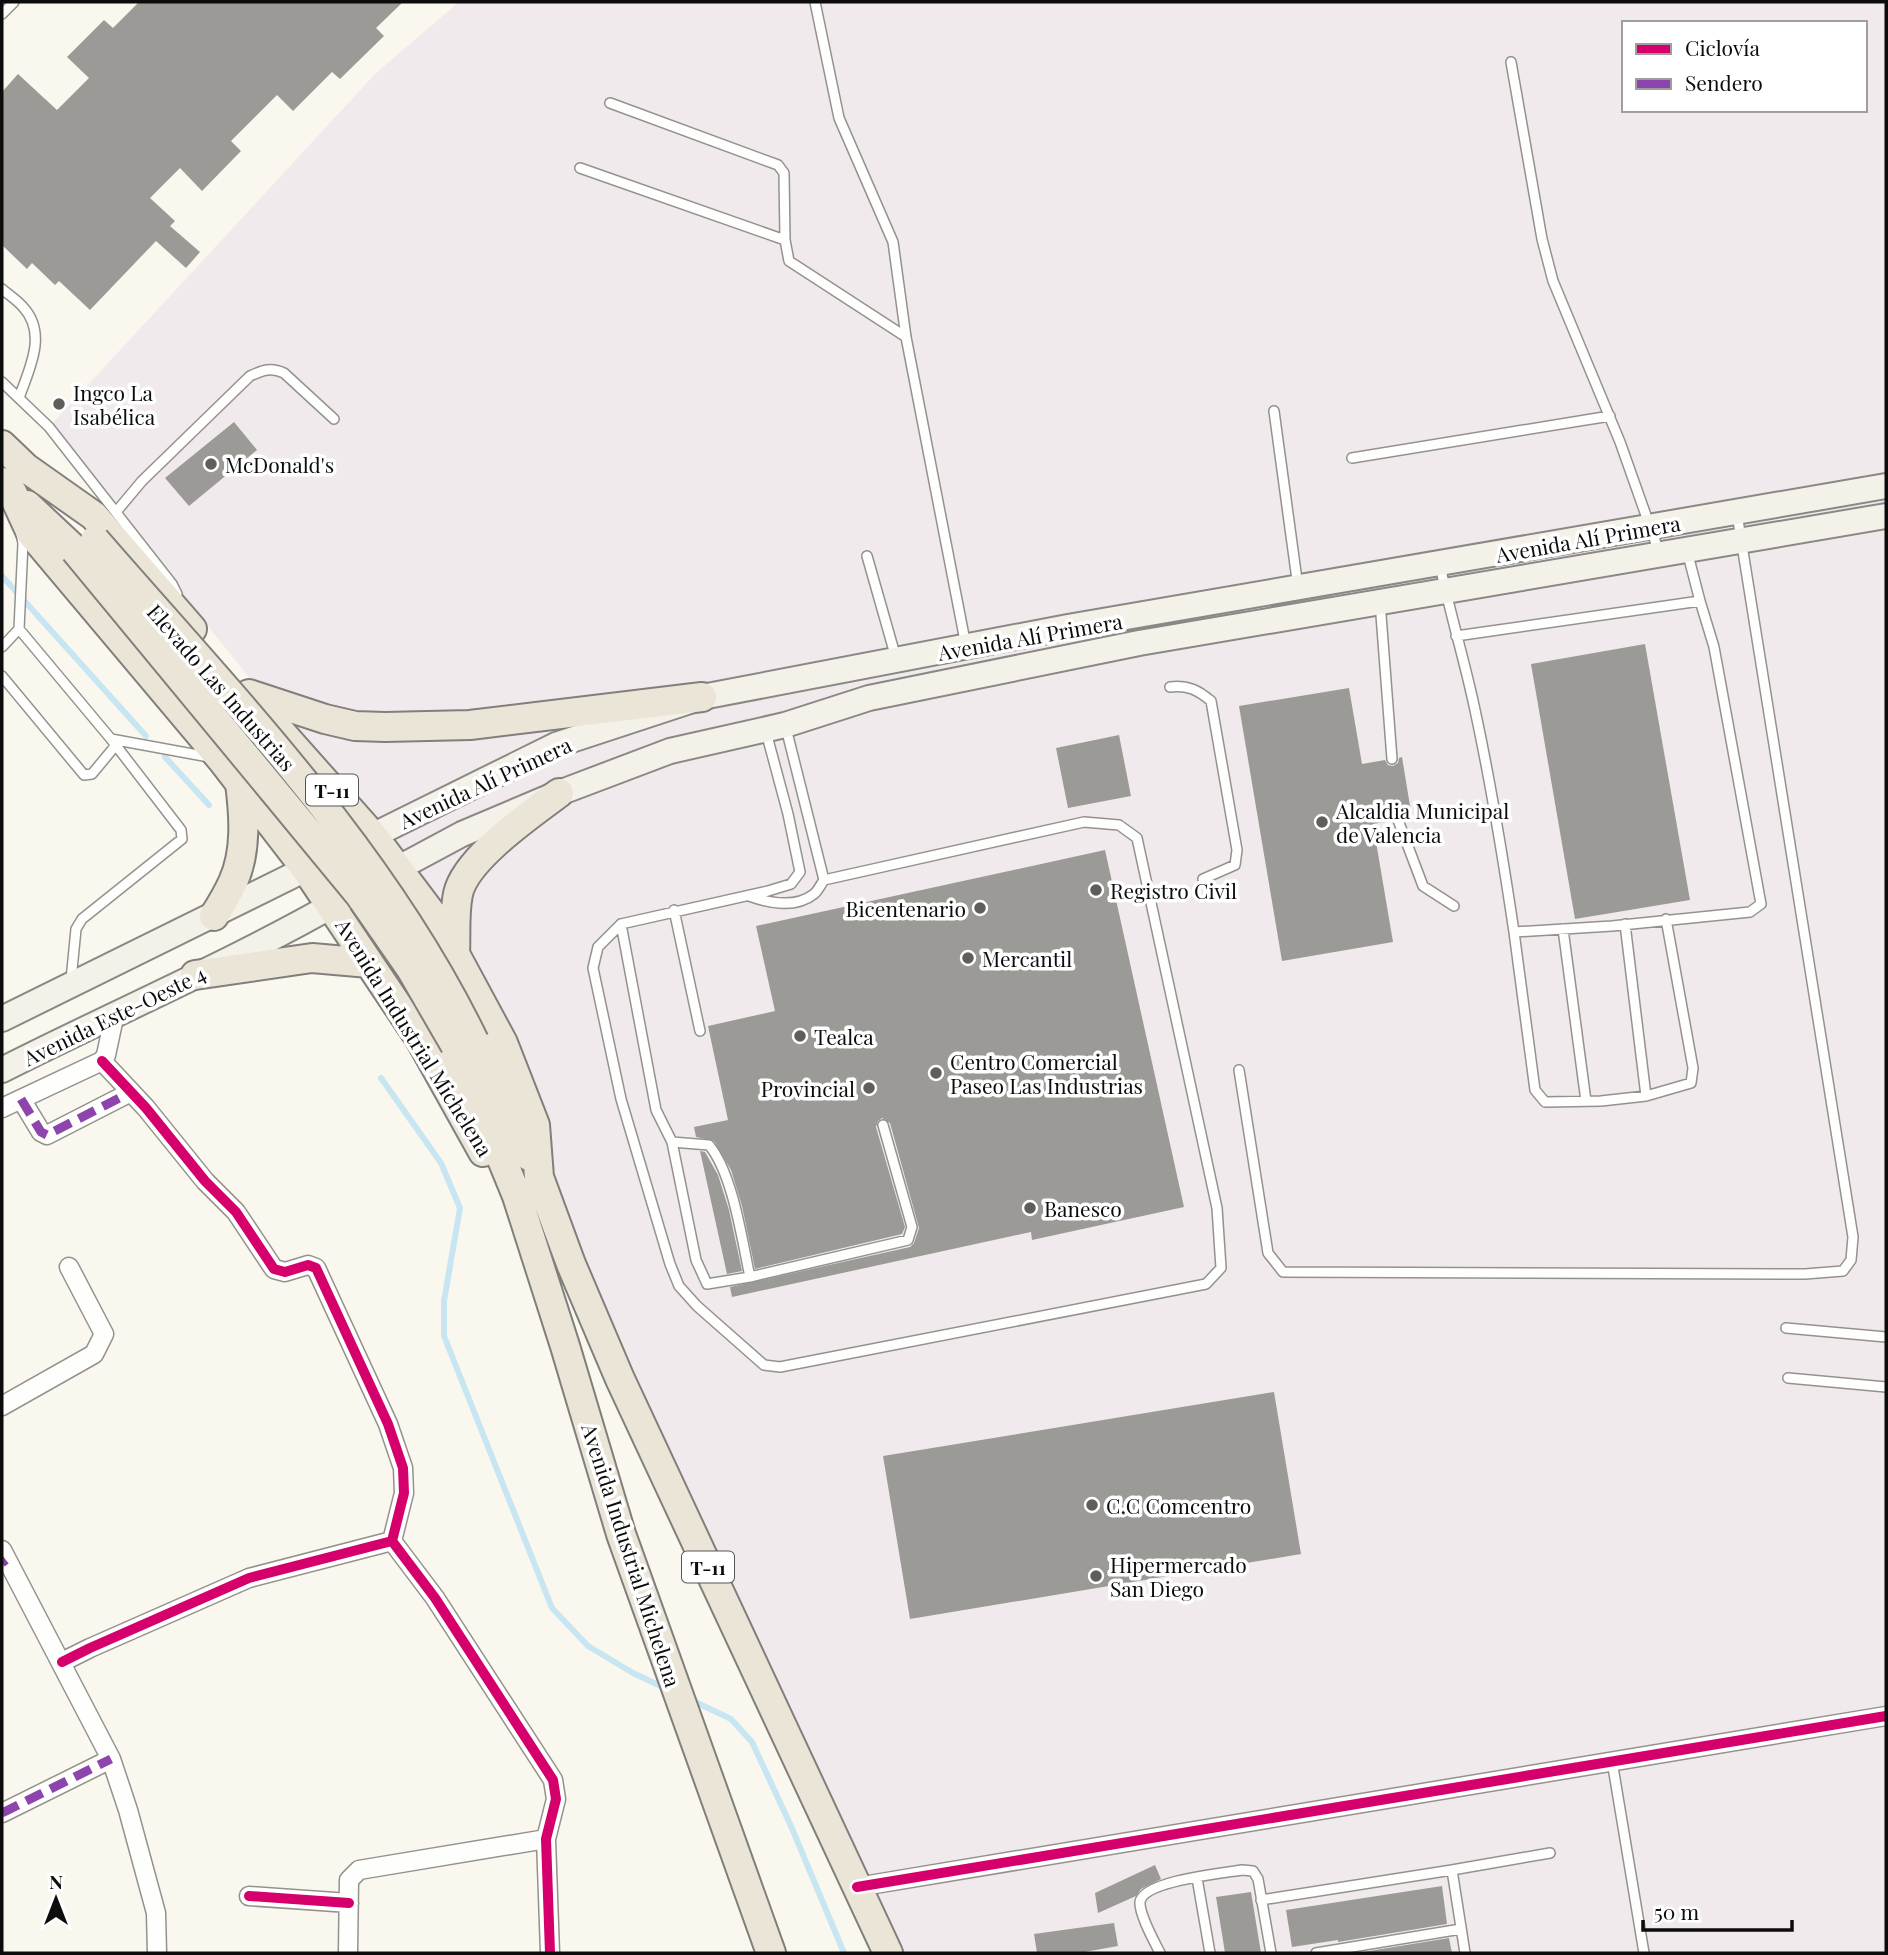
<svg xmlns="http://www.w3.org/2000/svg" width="1888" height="1955" font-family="'Playfair Display',serif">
	<rect width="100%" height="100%" fill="#faf7ef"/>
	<path fill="#f1eaed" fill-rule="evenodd" d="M459,2h1427v1951h-998l-349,-776 -272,-477 -218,-273 327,-354zM1624,23h241v87h-241z"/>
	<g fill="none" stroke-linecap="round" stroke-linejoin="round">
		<path stroke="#c8e6f2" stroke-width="6" d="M2,576l144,160
			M165,757l44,48
			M381,1078l60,85 19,45 -16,93v35l108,272 36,38 45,27 32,15
			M691,1700l40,19 21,23 39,84 53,127"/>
	</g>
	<path fill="#9c9a96" d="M139,2h264l-27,26 8,8 -44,43 -8,-7 -39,39 -16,-16 -46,46 10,10 -39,40 -22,-23 -30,30 25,23 -5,5 30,26 -14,16 -30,-27 -66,69 -31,-29 -4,4 -23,-22 -5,6 -25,-24v-153l16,-18 39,36 32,-32 -22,-21 37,-37 9,8z
		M234,422l23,28 -68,56 -24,-28z
		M1645,644l45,256 -115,19 -44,-255z
		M1349,688l13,76 23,-4 3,5 5,1 5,-3 1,-5 3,-1 10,61 -7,1 -3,-5 -6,-1 -4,3 -1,5 -18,3 20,118 -111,19 -43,-255z
		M1119,735l12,61 -63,12 -12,-60z
		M1105,850l79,357 -152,33 -1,-8 -299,65 -2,-10 180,-40 4,-4 5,-15 -29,-105 -8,-5 -4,3 -2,6 29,100 -3,7 -147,35 -13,-63 -11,-36 -17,-29 -18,-4 -2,-10 34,-7 -20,-94 67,-15 -19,-85z
		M700,1151l5,1 13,23 11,35 13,61 -15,3z
		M1274,1392l27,162 -391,65 -27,-163z
		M1155,1865l6,14 -20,10 -5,7 -38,17 -3,-20z
		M1442,1886l5,38 -109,18v-2l-46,7 -6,-37z
		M1251,1892l10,61h-36l-9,-56z
		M1114,1923l4,23 -39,7h-42l-3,-19z
		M1449,1938l3,15h-95z"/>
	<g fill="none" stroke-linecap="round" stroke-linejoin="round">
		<defs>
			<path id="lane" d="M815,2l24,116 54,124 13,95 60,309
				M2,14l12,-12
				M1511,62l31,177 11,42 67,161 39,110
				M610,103l168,62 6,8 1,67 4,21 117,76
				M580,168l205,72
				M2,289c7,6 15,11 21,18 25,27 6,62 -4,91
				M2,382l47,45 123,157 5,10
				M1274,411l24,176
				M1352,458l258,-42
				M116,512l26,-31 108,-105c13,-6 21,-9 34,-3l50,46
				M21,534l2,9 -4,86 92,110 70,91 1,9 -100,80 -6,10 -5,51
				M1687,551l13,50
				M867,556l29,102
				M1440,565c10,49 25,97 35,145 16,74 28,148 39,222l98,-6 138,-14 11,-8 -47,-257 -14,-46 -244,35
				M1380,602l12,157
				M2,647l17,-18
				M2,676l82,99 8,-1 24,-29
				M1170,687c18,-2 28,3 41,14l26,149 -2,15 -32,14
				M766,732l22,82 12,58 -9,12 -23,7 -147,33 -23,23 -5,21 28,131 49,165 9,22 18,20 67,59 16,2 426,-83 15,-16 -4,-60 -80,-370 -18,-13 -35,-3 -260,58 -38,-152
				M111,739l98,18
				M1398,820l25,66 31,20
				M749,896c20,7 46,13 65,-2 4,-3 7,-10 10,-14
				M674,910l26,121
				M621,924l35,186 16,32 37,3c24,29 33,95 41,132l158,-37 4,-13 -29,-102
				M1625,924l21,172
				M1563,929l23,172
				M1514,932l21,158 10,12 56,-1 45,-5 45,-13 2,-15 -27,-149
				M1239,1070l29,183 15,19 522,2 38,-3 8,-11 2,-23 -116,-723
				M672,1142l24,118 11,24 43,-7
				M1786,1328l100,9
				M1788,1378l98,9
				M1612,1761l32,192
				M1452,1870l98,-17
				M1197,1878l13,75
				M1261,1900l191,-30 13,83
				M1160,1953c-6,-12 -21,-39 -20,-51 3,-21 83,-29 102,-32l11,1 5,8 13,74
				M1316,1953l145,-24"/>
			<path id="street" d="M102,1061l44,47 59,73 31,31 38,57 11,3 23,-7 8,3 72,156 15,44 1,25 -12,48
				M21,1099l20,33 6,3 84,-43
				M2,1108l100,-47 4,-6 9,-42
				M2,1406l92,-52 10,-20 -35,-67
				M2,1550l109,209 17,51 28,103 1,40
				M62,1662l28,-14 159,-70 143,-37 43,57 118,182 3,19 -10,40 4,114
				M2,1813l109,-54
				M857,1887l1029,-171
				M249,1896l100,7
				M348,1953l1,-73 10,-10 187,-31"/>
			<path id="secondary" d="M358,843l198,-98 146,-48 366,-70 818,-141
				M380,878l82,-44 97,-41 111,-42 115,-26 84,-27 270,-55 747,-127
				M2,1019l320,-158
				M2,1070c114,-58 232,-108 343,-172"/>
			<path id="primary" d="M2,445l24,23 68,48 98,113
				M2,482l10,10 19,41 191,227 84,109 114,170 63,113
				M27,505l48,45
				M249,694l76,25 30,7 30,1 85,-2 232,-28
				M255,703l118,133 58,77 24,41 48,89 32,82 4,52 32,87 49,115 268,574
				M214,916c7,-11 14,-23 19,-34 14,-31 11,-67 7,-99
				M455,954c1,-20 -1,-41 3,-60 7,-35 73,-80 101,-101
				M195,975l117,-17 57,5
				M474,1041l55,115
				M455,1045l62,151 48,150 56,188 150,419"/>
		</defs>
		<use href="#lane" stroke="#93928e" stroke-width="12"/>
		<use href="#street" stroke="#93928e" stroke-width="21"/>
		<use href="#secondary" stroke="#8a8885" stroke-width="28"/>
		<use href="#primary" stroke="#807f7c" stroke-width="32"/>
		<use href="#lane" stroke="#fefefd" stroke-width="9"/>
		<use href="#street" stroke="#fefefd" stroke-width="18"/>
		<use href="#secondary" stroke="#f4f2e8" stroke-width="24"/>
		<use href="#primary" stroke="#ebe5d8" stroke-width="28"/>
		<defs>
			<path id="primary-bridge" d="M95,540c137,158 287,311 379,501
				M75,550l284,344 52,75 44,76"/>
		</defs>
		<use href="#primary-bridge" stroke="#807f7c" stroke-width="32" stroke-linecap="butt"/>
		<use href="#primary-bridge" stroke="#ebe5d8" stroke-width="28"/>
		<path stroke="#8e44ad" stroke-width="9" stroke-dasharray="18 9" stroke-linecap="butt" d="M21,1099l20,33 6,3 84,-43
			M2,1563l4,-3
			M2,1813l109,-54"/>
		<defs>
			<path id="cycleway" d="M102,1061l44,47 59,73 31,31 38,57 11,3 23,-7 8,3 72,156 15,44 1,25 -12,48
				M62,1662l28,-14 159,-70 143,-37 43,57 118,182 3,19 -10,40 4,114
				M857,1887l1029,-171
				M249,1896l100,7"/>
		</defs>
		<use href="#cycleway" stroke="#fff" stroke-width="15"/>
		<use href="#cycleway" stroke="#d6006c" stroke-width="10"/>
	</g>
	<g fill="#5f5e5b" stroke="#fff" stroke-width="2.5">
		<circle cx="59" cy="404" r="7"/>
		<circle cx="211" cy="464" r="7"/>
		<circle cx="1322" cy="822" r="7"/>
		<circle cx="1096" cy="890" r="7"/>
		<circle cx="980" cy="908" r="7"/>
		<circle cx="968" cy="958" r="7"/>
		<circle cx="800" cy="1036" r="7"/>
		<circle cx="936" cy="1073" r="7"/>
		<circle cx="869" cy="1088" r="7"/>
		<circle cx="1030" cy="1208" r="7"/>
		<circle cx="1092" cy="1505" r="7"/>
		<circle cx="1096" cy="1576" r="7"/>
	</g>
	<g text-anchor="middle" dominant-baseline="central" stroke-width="7" stroke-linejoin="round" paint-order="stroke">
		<g fill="#fff" stroke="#555" stroke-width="2">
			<rect x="306" y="774.5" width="52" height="31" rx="5"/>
			<rect x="682" y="1551.5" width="52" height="31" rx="5"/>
		</g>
		<g font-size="19" font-weight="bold" fill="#0c0c0c">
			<text x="332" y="790">T-11</text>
			<text x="708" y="1567">T-11</text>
		</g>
		<g font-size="21" fill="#0c0c0c" stroke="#fff" text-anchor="start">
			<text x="73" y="392">Ingco La<tspan x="73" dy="24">Isabélica</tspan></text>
			<text x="225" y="464">McDonald's</text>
			<text x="1336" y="810">Alcaldia Municipal<tspan x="1336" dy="24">de Valencia</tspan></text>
			<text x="1110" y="890">Registro Civil</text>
			<text x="966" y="908" text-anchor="end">Bicentenario</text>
			<text x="982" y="958">Mercantil</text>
			<text x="814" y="1036">Tealca</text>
			<text x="950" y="1061">Centro Comercial<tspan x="950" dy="24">Paseo Las Industrias</tspan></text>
			<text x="855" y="1088" text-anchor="end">Provincial</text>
			<text x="1044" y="1208">Banesco</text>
			<text x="1106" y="1505">C.C Comcentro</text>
			<text x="1110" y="1564">Hipermercado<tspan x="1110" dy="24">San Diego</tspan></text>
		</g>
		<g font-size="21" fill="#0c0c0c" stroke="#fff">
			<text transform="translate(1588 538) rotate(-10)">Avenida Alí Primera</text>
			<text transform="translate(1030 636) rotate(-10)">Avenida Alí Primera</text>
			<text transform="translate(222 687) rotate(49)">Elevado Las Industrias</text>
			<text transform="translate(485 782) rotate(-25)">Avenida Alí Primera</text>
			<text transform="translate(114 1015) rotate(-26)">Avenida Este-Oeste 4</text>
			<text transform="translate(415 1037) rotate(58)">Avenida Industrial Michelena</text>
			<text transform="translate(632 1555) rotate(72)">Avenida Industrial Michelena</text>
		</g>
	</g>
	<rect width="1888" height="1955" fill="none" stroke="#0c0c0c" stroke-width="7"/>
	<rect x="1622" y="21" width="245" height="91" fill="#ffffff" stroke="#9e9e9e" stroke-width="2"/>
	<rect x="1636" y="44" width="35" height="10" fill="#d6006c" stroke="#9e9e9e" stroke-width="2"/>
	<text x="1685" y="56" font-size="21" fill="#0c0c0c">Ciclovía</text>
	<rect x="1636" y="79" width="35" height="10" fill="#8e44ad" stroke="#9e9e9e" stroke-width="2"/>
	<text x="1685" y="91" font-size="21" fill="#0c0c0c">Sendero</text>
	<g transform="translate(56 1899)" stroke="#ffffff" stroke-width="5" paint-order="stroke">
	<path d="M0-5L12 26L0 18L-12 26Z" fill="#0c0c0c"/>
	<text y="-10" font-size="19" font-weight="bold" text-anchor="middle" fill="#0c0c0c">N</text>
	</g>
	<path d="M1643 1920v10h149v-10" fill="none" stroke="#0c0c0c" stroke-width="3.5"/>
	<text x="1654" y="1920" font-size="21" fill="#0c0c0c" stroke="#ffffff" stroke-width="5" paint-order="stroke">50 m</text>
</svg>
